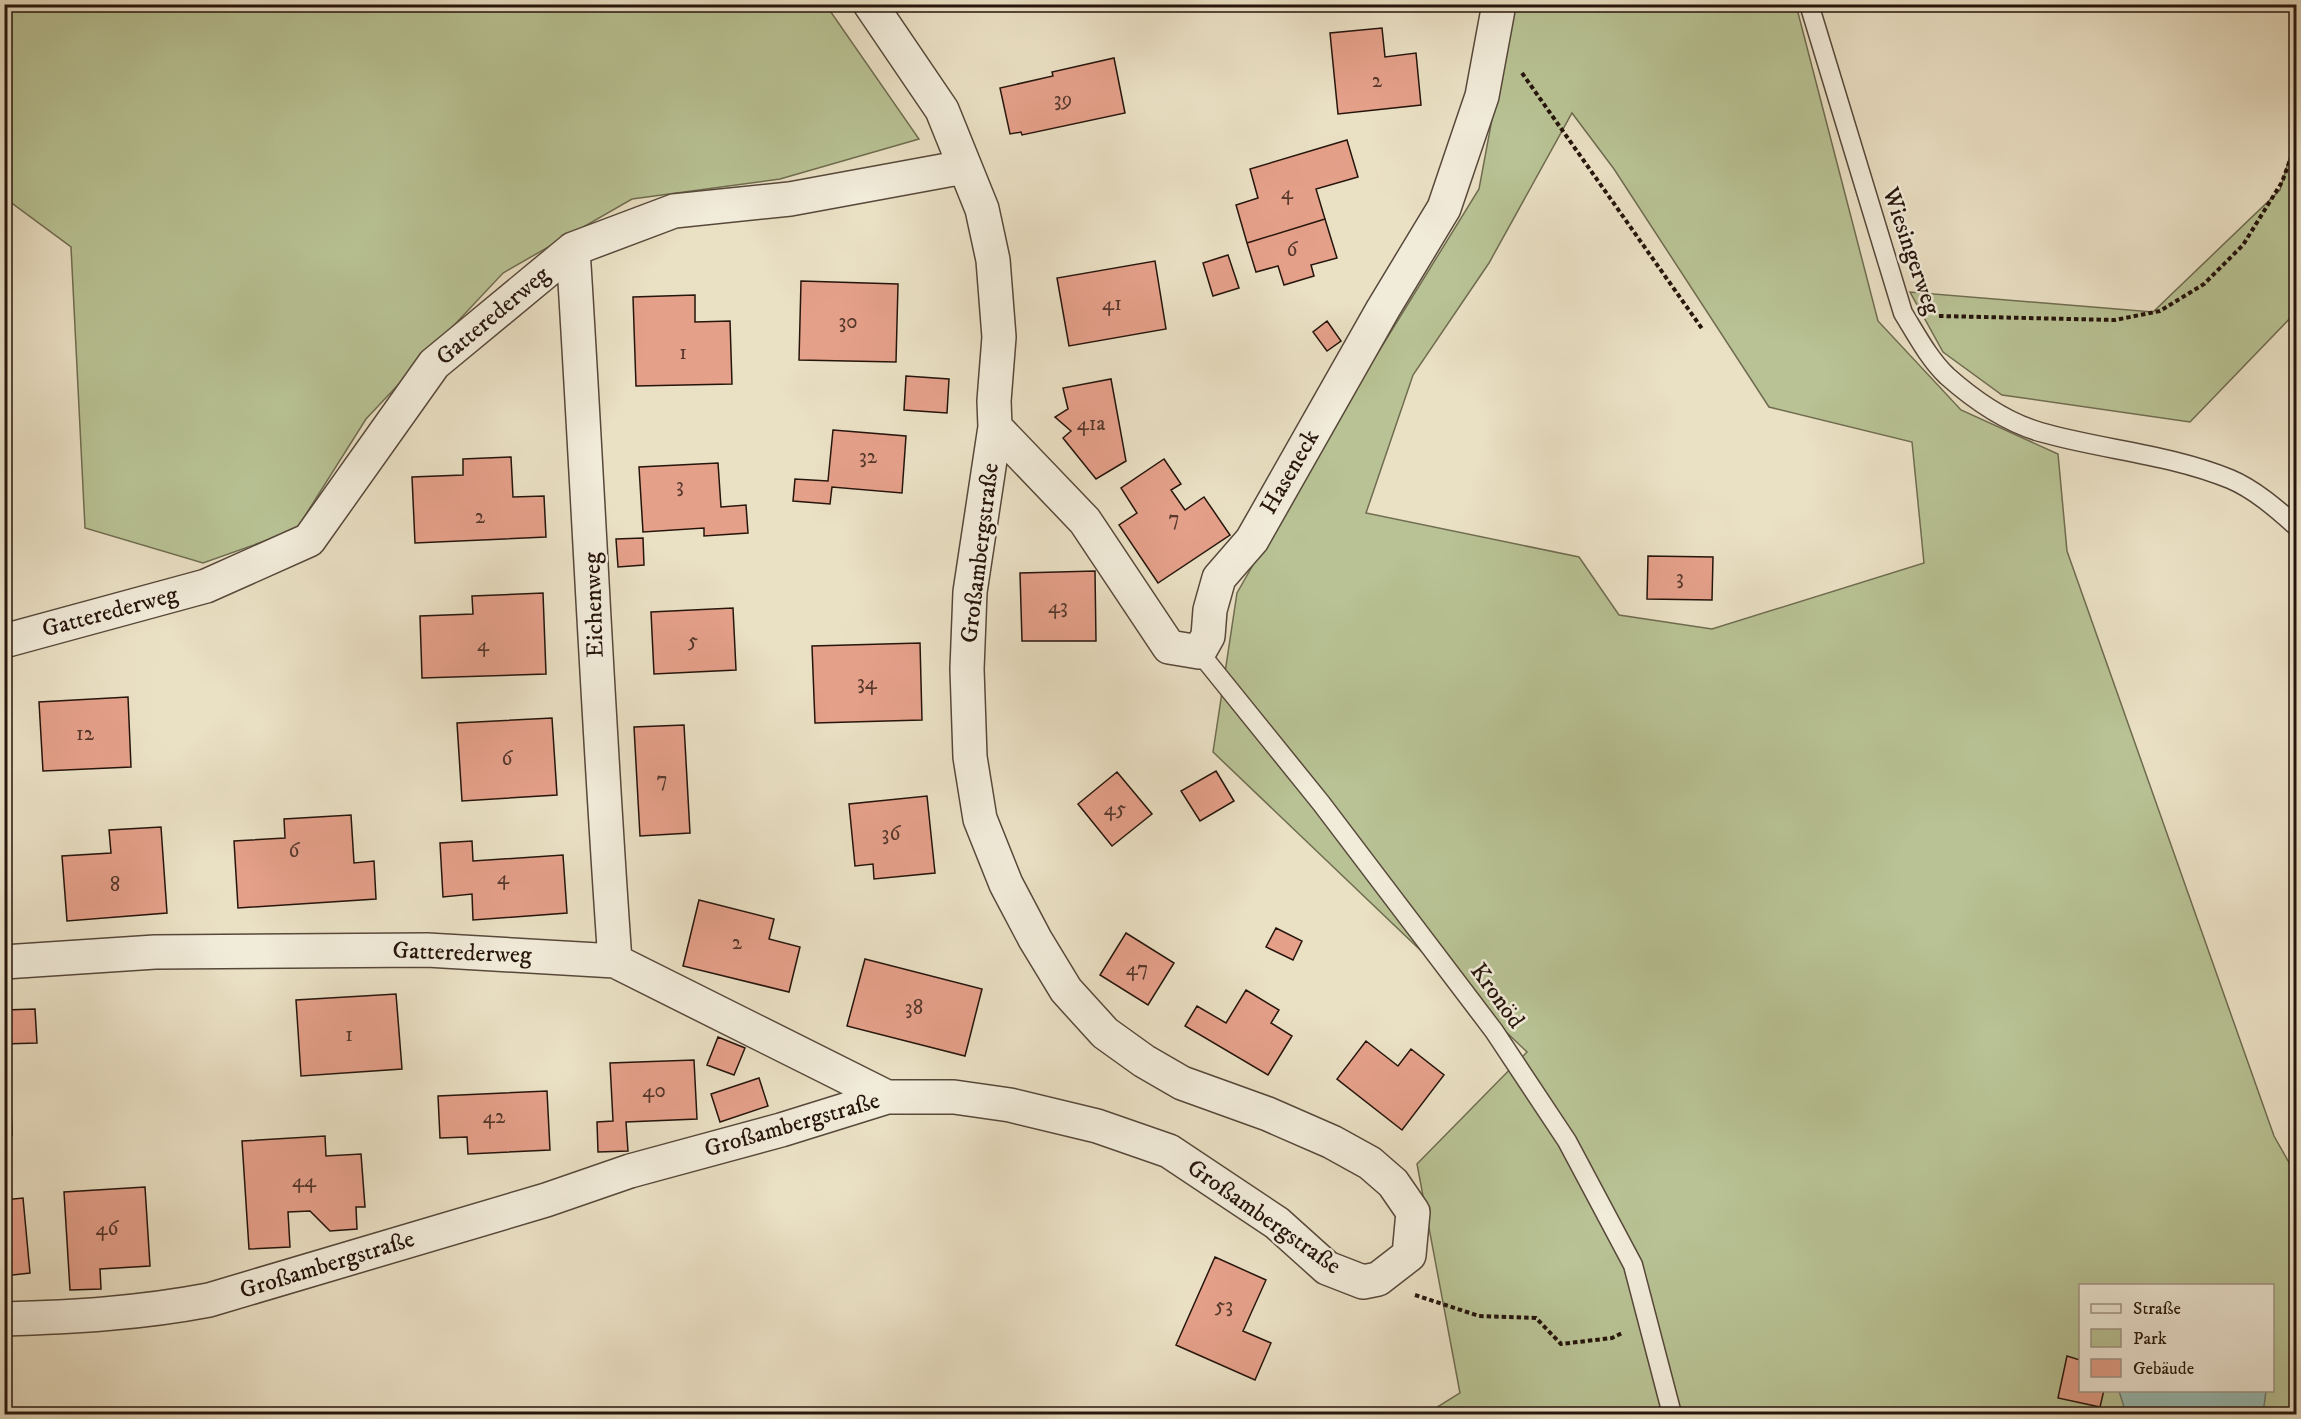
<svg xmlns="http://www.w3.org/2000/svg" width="2301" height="1419" font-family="'IM FELL DW Pica',serif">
	<rect width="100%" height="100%" fill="#eae0c4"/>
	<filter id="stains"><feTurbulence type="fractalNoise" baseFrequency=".00333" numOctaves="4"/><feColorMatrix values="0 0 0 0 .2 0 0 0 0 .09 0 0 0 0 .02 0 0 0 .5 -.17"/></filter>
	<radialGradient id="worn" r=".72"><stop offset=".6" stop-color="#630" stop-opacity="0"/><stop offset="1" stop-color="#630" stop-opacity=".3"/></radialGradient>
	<path fill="#b8c294" stroke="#6f6c50" stroke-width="1.5" fill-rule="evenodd" d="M5,5h821l93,134 -139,40 -148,20 -129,74 -137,146 -70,111 -93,33 -118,-35 -14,-281 -66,-49z
		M1509,5h287l82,316 83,89 97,44 9,97 207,585 22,39v239h-870l34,-21 -43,-229 110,-112 -314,-300 24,-159 95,-166 147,-238 30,-161zM1572,113l42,56 155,238 143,35 12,121 -212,66 -93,-14 -40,-58 -213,-44 47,-138 76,-112zM2080,1286h192v104h-192z
		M2296,135v177l-106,110 -188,-27 -59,-43 -33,-60 243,20 127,-122z"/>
	<path fill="#98bdb6" stroke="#6a7a72" stroke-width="1.5" d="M2266,1391l-3,23h-132l-6,-4 -6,-19z"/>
	<path fill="#e5a08a" stroke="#26150c" stroke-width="1.5" d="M1382,28l3,29 31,-4 5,52 -83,9 -8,-81z
		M1114,58l11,55 -103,22 -1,-3 -11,2 -10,-46 53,-12 -1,-4z
		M1347,140l11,37 -42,12 9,30 -78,24 -11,-38 22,-7 -8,-29z
		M1325,219l12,39 -26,7 3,11 -30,9 -6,-19 -22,6 -9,-29z
		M1228,255l11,33 -26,8 -10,-33z
		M1155,261l11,68 -97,17 -12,-68z
		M801,281l97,3 -2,78 -97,-2z
		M695,295v27l35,-1 2,63 -96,2 -3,-89z
		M1327,321l14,20 -14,10 -14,-19z
		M906,376l43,3 -2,34 -43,-3z
		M1111,379l15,82 -30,18 -33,-41 8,-7 -16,-14 13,-8 -5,-21z
		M833,430l73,6 -4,57 -70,-6 -2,17 -37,-3 2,-22 33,2z
		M511,457l2,40 31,-1 2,41 -131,6 -3,-66 51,-2v-16z
		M1164,459l17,25 -10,6 14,20 19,-13 26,38 -72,48 -39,-58 18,-12 -16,-25z
		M718,463l3,44 25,-2 2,28 -44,3v-8l-61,4 -4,-65z
		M643,538l1,27 -26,2 -2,-28z
		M1648,556l65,1 -1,43 -65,-1z
		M1095,571l1,70h-74l-2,-68z
		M543,593l3,81 -124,4 -2,-62 53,-2 -1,-18z
		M733,608l3,62 -82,4 -3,-62z
		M920,643l2,77 -107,3 -3,-77z
		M128,697l3,70 -88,4 -4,-69z
		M552,718l5,77 -95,6 -5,-78z
		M684,725l6,108 -50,3 -6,-109z
		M1216,771l18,30 -34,20 -19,-30z
		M1117,772l35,42 -40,32 -34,-42z
		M927,796l8,77 -61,6 -1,-15 -18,2 -6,-62z
		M351,815l3,48 20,-2 2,38 -138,9 -4,-67 51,-3 -1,-19z
		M161,827l6,86 -100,8 -5,-65 49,-3 -2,-23z
		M472,841l1,20 90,-6 4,58 -94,7 -1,-26 -29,3 -3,-54z
		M699,900l75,19 -5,20 31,8 -11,45 -106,-26z
		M1276,928l26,13 -9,19 -27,-13z
		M1126,933l48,30 -26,42 -48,-30z
		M865,959l117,30 -17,67 -118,-30z
		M1246,990l33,20 -8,13 21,13 -24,39 -83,-49 12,-20 29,17z
		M396,994l6,75 -101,7 -5,-76z
		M35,1009l2,34 -33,1v-34z
		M718,1037l27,11 -11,27 -27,-10z
		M1366,1041l32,25 13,-17 33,26 -42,55 -65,-51z
		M694,1060l3,59 -71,3 2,29 -30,1 -1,-30 16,-1 -3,-58z
		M4,1070h6l2,65h-8z
		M759,1078l9,28 -48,16 -9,-28z
		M547,1091l3,59 -82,4 -1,-17 -27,1 -2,-42z
		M325,1136l1,20 35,-2 4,53h-9l1,22 -27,2 -20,-20 -22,1 2,35 -41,2 -7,-108z
		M145,1187l5,79 -50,3 1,20 -31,1 -6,-98z
		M23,1198l7,75 -26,3v-76z
		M1215,1257l51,23 -23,51 28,12 -16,37 -79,-35z
		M2067,1356l13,4v30h24l-4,17 -42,-9z"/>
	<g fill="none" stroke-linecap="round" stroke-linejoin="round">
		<defs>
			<path id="service" d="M1809,4l94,309c13,21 26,46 44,63 27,24 59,46 93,56 63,18 129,22 190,47 24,10 47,30 66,47
				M1199,652l122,151 173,228 73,110 66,124 39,149"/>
			<path id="minor" d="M573,249c15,237 25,475 42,712
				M995,427l90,94 84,126 30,5 9,-16 2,-26 9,-32 33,-38 131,-231 61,-101 38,-112 17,-92
				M4,641l202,-55 103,-46 125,-176 139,-115 101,-38 116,-12 174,-32
				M4,962l151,-10 272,-2 188,11 272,136
				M4,1319c70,-2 137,-6 205,-19l337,-100 84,-29 151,-41 106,-33h67l56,8 87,21 72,25 108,72 50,45 36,14 15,-3 31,-24 4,-43 -20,-29 -23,-20 -38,-21 -64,-28 -86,-31 -38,-22 -39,-28 -39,-43 -31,-51 -29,-55 -26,-65 -10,-62 -3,-88 3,-77 25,-165 -1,-26 5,-64 -6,-77 -11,-51 -40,-99 -72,-106"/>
		</defs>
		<use href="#service" stroke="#57483a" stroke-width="21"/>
		<use href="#minor" stroke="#57483a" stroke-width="36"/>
		<path stroke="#26150c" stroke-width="4" stroke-dasharray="4.5 3" stroke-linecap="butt" d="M1522,73l181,257
			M1939,316l176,4 45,-9 44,-27 39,-39 39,-63 14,-38
			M1415,1295l64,21 57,2 25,26 51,-6 10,-5"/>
		<use href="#service" stroke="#f1ebd9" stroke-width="18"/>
		<use href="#minor" stroke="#f1ebd9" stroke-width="33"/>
	</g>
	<g text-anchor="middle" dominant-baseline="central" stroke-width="5" stroke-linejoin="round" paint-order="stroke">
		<g font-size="21" fill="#56382c">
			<text x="1377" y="81">2</text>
			<text x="1063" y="100">39</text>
			<text x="1287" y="193">4</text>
			<text x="1292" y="250">6</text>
			<text x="1112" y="304">41</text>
			<text x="848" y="322">30</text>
			<text x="683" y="353">1</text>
			<text x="1091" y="424">41a</text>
			<text x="868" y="457">32</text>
			<text x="680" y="486">3</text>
			<text x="480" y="517">2</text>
			<text x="1174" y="519">7</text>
			<text x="1680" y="578">3</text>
			<text x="1058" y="607">43</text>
			<text x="693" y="641">5</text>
			<text x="483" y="645">4</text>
			<text x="867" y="683">34</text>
			<text x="85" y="734">12</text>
			<text x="507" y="759">6</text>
			<text x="662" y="780">7</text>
			<text x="1115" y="809">45</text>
			<text x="891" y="834">36</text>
			<text x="294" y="851">6</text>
			<text x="503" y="878">4</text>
			<text x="115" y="885">8</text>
			<text x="737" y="943">2</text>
			<text x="1137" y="969">47</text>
			<text x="914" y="1008">38</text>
			<text x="349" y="1035">1</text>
			<text x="654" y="1091">40</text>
			<text x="494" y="1117">42</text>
			<text x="304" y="1181">44</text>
			<text x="107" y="1229">46</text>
			<text x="1224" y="1306">53</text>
		</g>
		<g font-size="24" fill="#26150c" stroke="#f1ebd9">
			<text transform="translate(1911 251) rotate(71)">Wiesingerweg</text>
			<text transform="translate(493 316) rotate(-40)">Gatterederweg</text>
			<text transform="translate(1290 472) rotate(-60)">Haseneck</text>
			<text transform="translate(980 553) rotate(-83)">Großambergstraße</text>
			<text transform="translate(594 605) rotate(-92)">Eichenweg</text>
			<text transform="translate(110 612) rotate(-15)">Gatterederweg</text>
			<text transform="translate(462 953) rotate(2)">Gatterederweg</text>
			<text transform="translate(1497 996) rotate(54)">Kronöd</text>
			<text transform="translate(792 1125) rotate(-16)">Großambergstraße</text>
			<text transform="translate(1264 1217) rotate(35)">Großambergstraße</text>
			<text transform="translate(327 1265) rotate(-17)">Großambergstraße</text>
		</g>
	</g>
	<rect width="2301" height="1419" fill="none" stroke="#eae0c4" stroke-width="24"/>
	<rect x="6" y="6" width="2289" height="1407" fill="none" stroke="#26150c" stroke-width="3"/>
	<rect x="12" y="12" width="2277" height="1395" fill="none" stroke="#26150c" stroke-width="1.5"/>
	<rect x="2079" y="1284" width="195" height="108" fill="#f1ebd9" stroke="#a09587" stroke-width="1.5"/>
	<rect x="2091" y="1304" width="30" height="9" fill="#f1ebd9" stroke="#a09587" stroke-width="1.5"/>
	<text x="2133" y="1314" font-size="18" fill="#26150c">Straße</text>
	<rect x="2091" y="1329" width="30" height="18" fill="#b8c294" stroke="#a09587" stroke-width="1.5"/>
	<text x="2133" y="1344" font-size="18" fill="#26150c">Park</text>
	<rect x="2091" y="1359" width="30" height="18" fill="#e5a08a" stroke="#a09587" stroke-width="1.5"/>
	<text x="2133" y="1374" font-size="18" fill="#26150c">Gebäude</text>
	<rect width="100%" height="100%" filter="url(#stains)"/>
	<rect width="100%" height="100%" fill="url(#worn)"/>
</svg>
